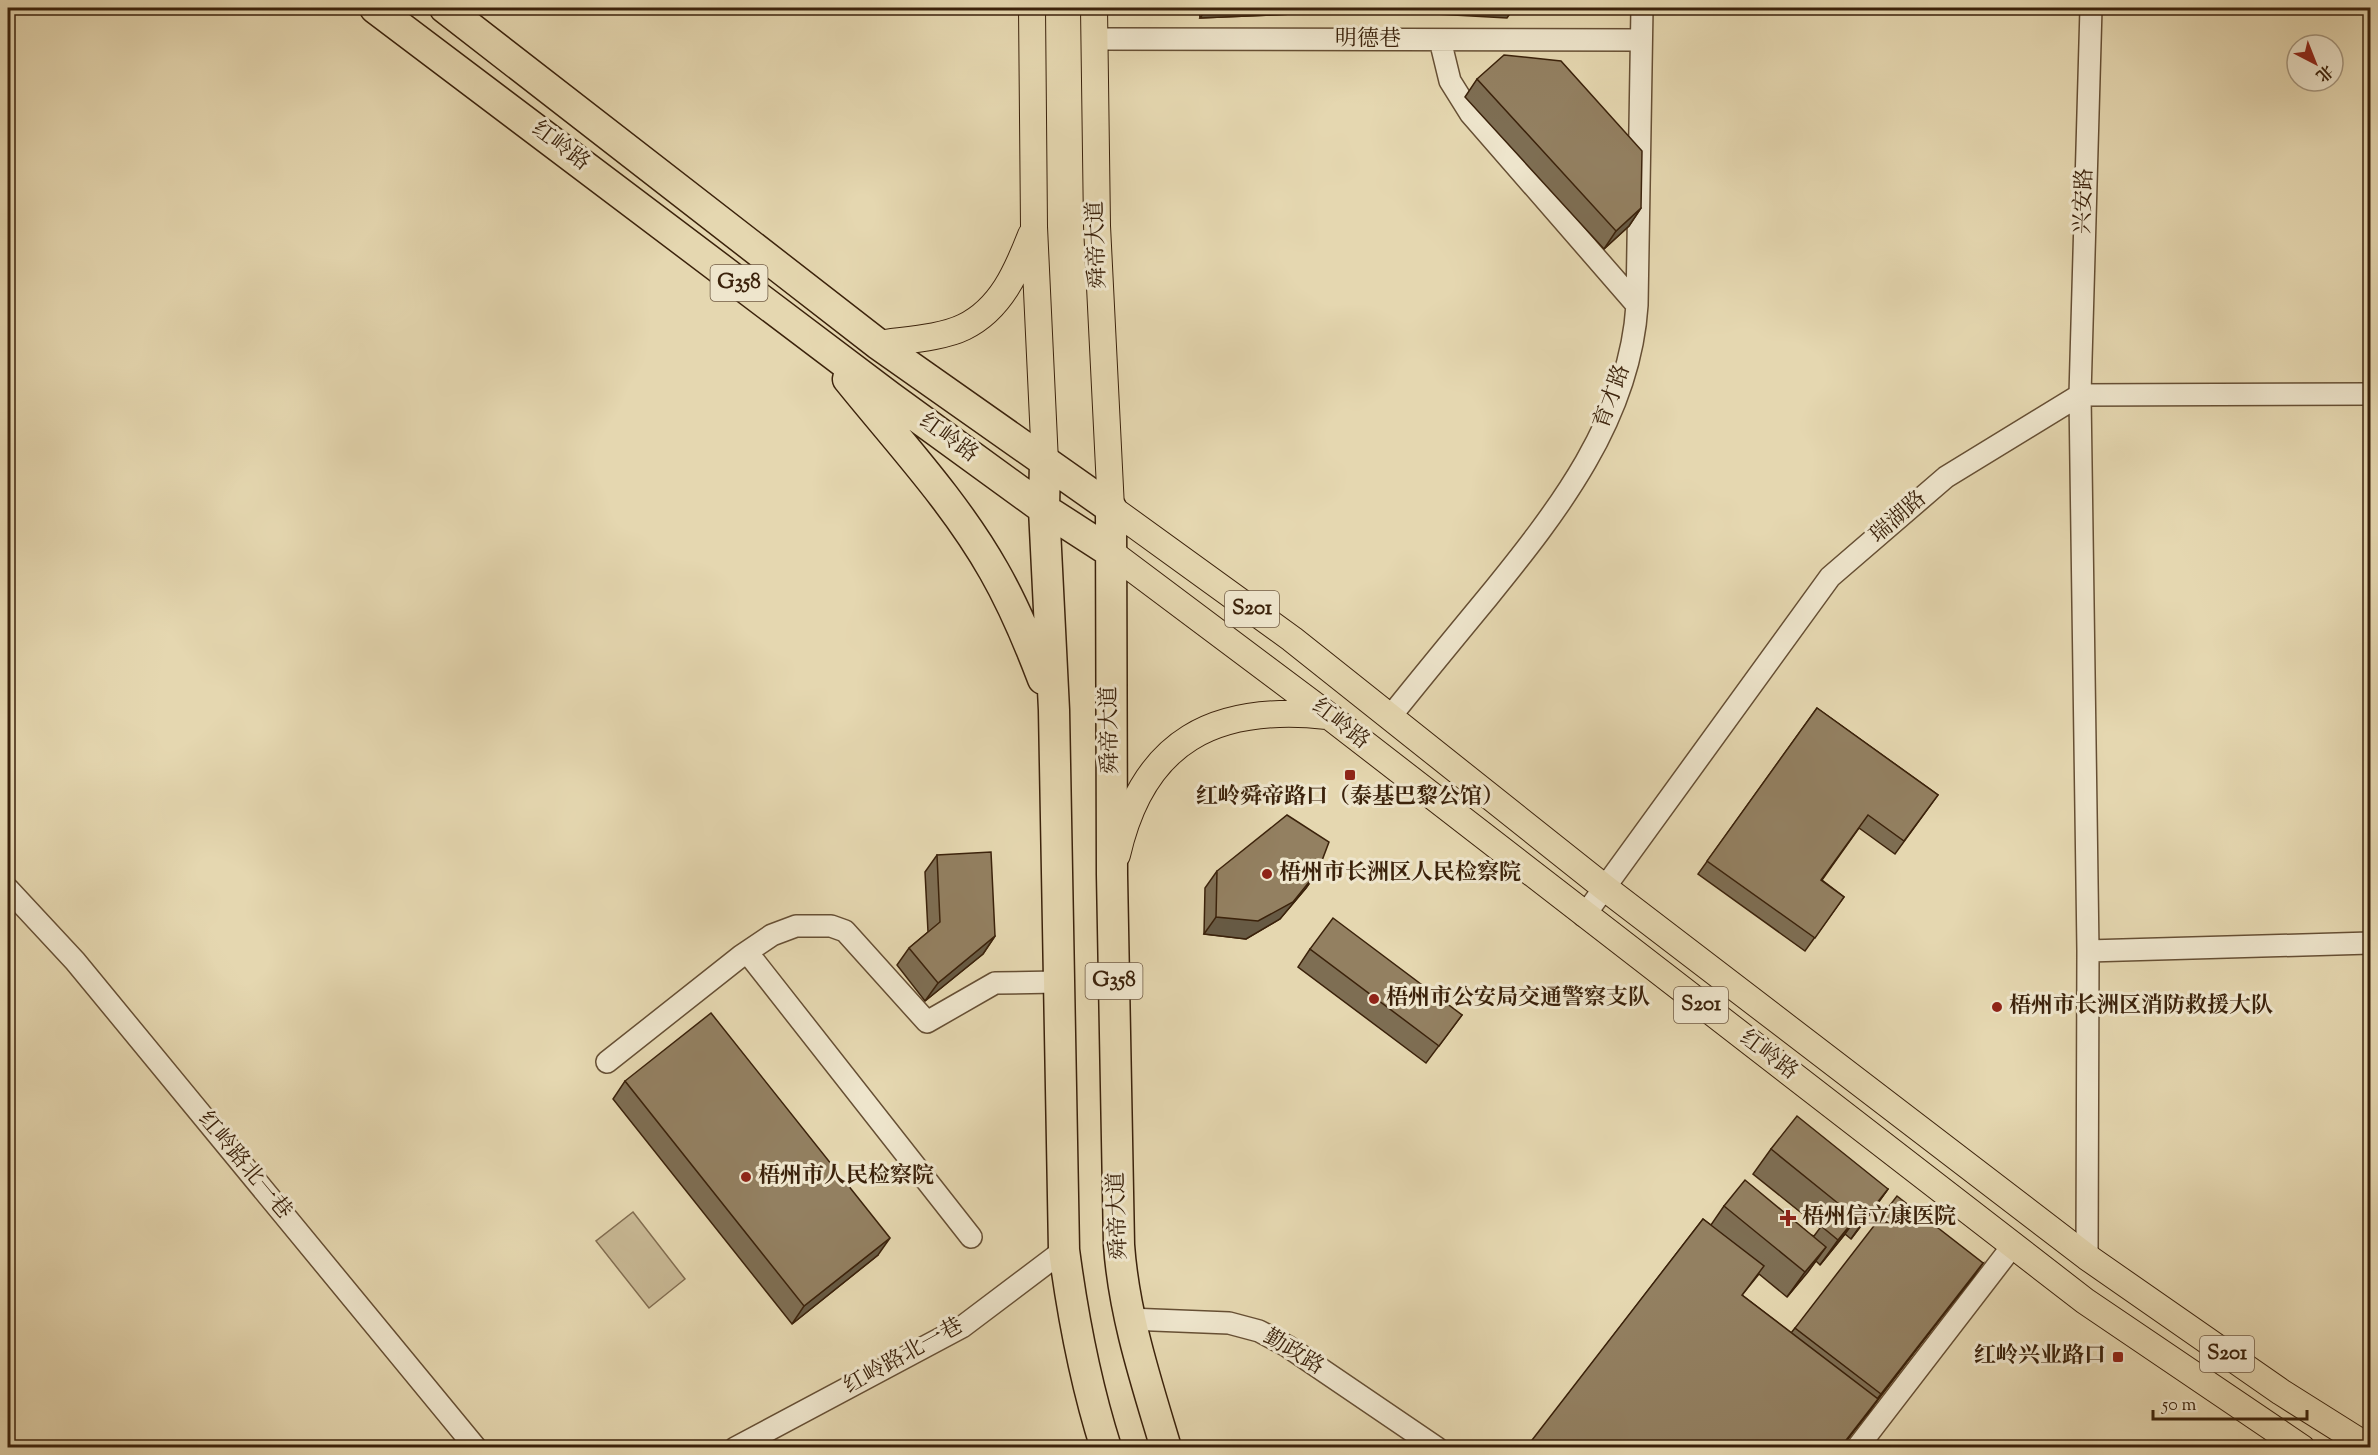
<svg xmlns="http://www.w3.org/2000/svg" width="2378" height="1455" font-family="'Sorts Mill Goudy','Noto Serif SC',serif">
	<rect width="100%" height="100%" fill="#e5d7b0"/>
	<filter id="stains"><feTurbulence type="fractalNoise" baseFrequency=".00333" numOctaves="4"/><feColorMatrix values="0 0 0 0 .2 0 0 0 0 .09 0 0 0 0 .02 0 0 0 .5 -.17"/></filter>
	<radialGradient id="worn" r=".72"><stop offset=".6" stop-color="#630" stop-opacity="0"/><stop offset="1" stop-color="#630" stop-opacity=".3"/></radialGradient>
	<path fill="#c8b894" stroke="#826d50" stroke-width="1.5" d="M633,1212l52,67 -36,29 -53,-67z"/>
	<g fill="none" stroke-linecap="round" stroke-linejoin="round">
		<defs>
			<path id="minor" d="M1095,39l546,1
				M1440,40l10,41 20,32 167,192
				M1390,717c32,-40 65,-80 98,-120 69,-85 142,-178 149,-292l5,-297
				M8,889l67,72 401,487
				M1584,916l246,-339 116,-100 134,-82 290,-1
				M2088,951l282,-8
				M747,952l224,285
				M607,1062l134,-106 31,-21 24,-9h35l14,5 82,91 68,-39 63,-1
				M2087,1257l1,-306 -8,-556 11,-387
				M1129,1319l100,4 30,8 28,15 150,102
				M735,1448l227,-121 102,-77
				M1857,1448l157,-204"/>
			<path id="major" d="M1032,8l2,219 11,235
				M1094,8l3,218 14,282 181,131 313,249 482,369 194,135 89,56
				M878,344c25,-4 64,-6 86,-17 37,-18 53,-56 67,-92
				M1109,551l220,165 756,585 217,147
				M1117,855c26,-115 98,-151 210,-139"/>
			<path id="highway" d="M375,8l515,389 154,112 65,42
				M445,8l433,336 233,164 1,367 7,370c5,70 27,136 47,203
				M848,379c50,62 107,123 146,192 20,35 35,71 49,108
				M1045,462l-1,47 10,201 10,540c9,68 21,132 42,198"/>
		</defs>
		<use href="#minor" stroke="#664f34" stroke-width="24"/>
		<use href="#major" stroke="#3b220b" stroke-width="28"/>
		<use href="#highway" stroke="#3b220b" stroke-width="33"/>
		<use href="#minor" stroke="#eee5cc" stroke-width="21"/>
		<use href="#major" stroke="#e5d7b0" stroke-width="26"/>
		<use href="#highway" stroke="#e5d7b0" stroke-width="30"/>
	</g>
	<path fill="#7e6e53" stroke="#3b220b" stroke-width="1.5" d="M690,8h63l-4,5h-59z
		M1199,8h145l-3,4 -141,6z
		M1477,79l164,129 -12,18 -25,23 -139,-152z
		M1817,708l121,87 -43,59 -36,-26 -37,52 22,17 -39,54 -107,-77z
		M937,855l58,81 -12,18 -58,47 -28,-36 12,-17 19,-16 -3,-60z
		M1217,871h101l-12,17 -26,31 -34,20 -42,-5 1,-46z
		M1310,949l152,66 -36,48 -128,-96z
		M625,1081l253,174 -86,69 -179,-225z
		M1771,1149l117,40 -18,25 -19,25 -6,-5 -25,31 -4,-4 -29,36 -28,-23 -17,21 49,38 4,-5 188,-65 -142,185h-314l176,-229 8,6 13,-19 90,30 6,-8 -67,-54z"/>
	<path fill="#675a44" stroke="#3b220b" stroke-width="1.5" d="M694,8h59l-4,5h-59z
		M1207,8h137l-3,4 -141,6z
		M1405,8h109l-7,10 -106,-6z
		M1641,208l-12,18 -25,23 12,-18z
		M1318,871l-12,17 -26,31 -34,20 -42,-5 12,-17z
		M995,936l-12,18 -58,47 13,-18z
		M1888,1189l-18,25 -19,25 18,-26z
		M1863,1209l-18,25 -25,31 18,-25z
		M890,1238l-12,17 -86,69 12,-18z
		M1826,1247l-18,25 -21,25 18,-25z
		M1983,1263l-9,13 -103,131 10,-13z
		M1878,1399l-9,13 -29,36z"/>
	<path fill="#938061" stroke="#3b220b" stroke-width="1.5" d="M1504,55l57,6 81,90 -1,57 -25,23 -139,-152z
		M1817,708l121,87 -34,46 -36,-26 -47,65 23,17 -29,41 -108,-77z
		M1287,815l42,27 -11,29 -25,31 -35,19 -42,-4 1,-46z
		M991,852l4,84 -57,47 -29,-35 31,-26 -3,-67z
		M1333,918l129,97 -23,31 -129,-97z
		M711,1013l179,225 -86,68 -179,-225z
		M1797,1116l91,73 -19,24 -6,-4 -25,31 -17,-14 18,-22 -68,-55z
		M1745,1180l81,67 -21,25 -81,-66z
		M1897,1196l86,67 -102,131 -86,-66z
		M1703,1219l61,47 -22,29 136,104 -38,49h-307l-4,-4z"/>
	<g fill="#8f2418" stroke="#eee5cc" stroke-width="2">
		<rect x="1344" y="769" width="12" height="12" rx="3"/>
		<circle cx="1267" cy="874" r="6"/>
		<circle cx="1374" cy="999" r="6"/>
		<circle cx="1997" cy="1007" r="6"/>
		<circle cx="746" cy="1177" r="6"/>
		<path d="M1785 1209h6v6h6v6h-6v6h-6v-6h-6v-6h6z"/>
		<rect x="2112" y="1351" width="12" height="12" rx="3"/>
	</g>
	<g text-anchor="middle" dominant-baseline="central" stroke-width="6" stroke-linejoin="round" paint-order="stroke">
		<g fill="#eee5cc" stroke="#715c45" stroke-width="1.5">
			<rect x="710.5" y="265" width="57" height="36" rx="4.5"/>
			<rect x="1225" y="591" width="54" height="36" rx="4.5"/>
			<rect x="1085.5" y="963" width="57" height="36" rx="4.5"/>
			<rect x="1674" y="987" width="54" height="36" rx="4.5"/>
			<rect x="2200" y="1336" width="54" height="36" rx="4.5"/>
		</g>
		<g font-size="21" font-weight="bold" fill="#3b220b">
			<text x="739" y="283">G358</text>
			<text x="1252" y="609">S201</text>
			<text x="1114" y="981">G358</text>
			<text x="1701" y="1005">S201</text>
			<text x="2227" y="1354">S201</text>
		</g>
		<g font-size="22" fill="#3b220b" stroke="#eee5cc">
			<text x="1368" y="40">明德巷</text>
			<text transform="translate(560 147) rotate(37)">红岭路</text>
			<text transform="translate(2085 201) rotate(-88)">兴安路</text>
			<text transform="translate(1098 245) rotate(-92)">舜帝大道</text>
			<text transform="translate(1613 397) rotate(-70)">育才路</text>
			<text transform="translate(948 439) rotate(36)">红岭路</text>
			<text transform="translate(1899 518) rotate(-41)">瑞湖路</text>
			<text transform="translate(1340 725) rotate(38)">红岭路</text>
			<text transform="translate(1111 730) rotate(-91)">舜帝大道</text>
			<text transform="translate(1768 1056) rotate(37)">红岭路</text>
			<text transform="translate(244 1166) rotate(50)">红岭路北一巷</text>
			<text transform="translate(1119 1216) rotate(-92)">舜帝大道</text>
			<text transform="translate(1293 1353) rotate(31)">勤政路</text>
			<text transform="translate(904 1357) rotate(-29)">红岭路北一巷</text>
		</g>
		<g font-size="22" font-weight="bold" fill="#3b220b" stroke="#eee5cc" text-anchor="start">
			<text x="1350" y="798" text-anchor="middle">红岭舜帝路口（泰基巴黎公馆）</text>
			<text x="1279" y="874">梧州市长洲区人民检察院</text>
			<text x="1386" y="999">梧州市公安局交通警察支队</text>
			<text x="2009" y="1007">梧州市长洲区消防救援大队</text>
			<text x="758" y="1177">梧州市人民检察院</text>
			<text x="1802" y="1218">梧州信立康医院</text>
			<text x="2106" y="1357" text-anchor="end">红岭兴业路口</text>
		</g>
	</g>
	<rect width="2378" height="1455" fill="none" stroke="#e5d7b0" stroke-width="30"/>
	<rect x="9" y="9" width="2360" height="1437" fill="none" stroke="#3b220b" stroke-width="3"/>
	<rect x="15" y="15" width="2348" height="1425" fill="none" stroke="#3b220b" stroke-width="1.5"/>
	<g transform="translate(2315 63) rotate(138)"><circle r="28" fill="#eee5cc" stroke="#a6977f" stroke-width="1.5"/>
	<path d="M0-4.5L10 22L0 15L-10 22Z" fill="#8f2418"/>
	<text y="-9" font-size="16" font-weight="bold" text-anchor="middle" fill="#3b220b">北</text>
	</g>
	<path d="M2153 1410v9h154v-9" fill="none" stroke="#3b220b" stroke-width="3"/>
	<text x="2162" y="1410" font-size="18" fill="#3b220b" stroke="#eee5cc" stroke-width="4.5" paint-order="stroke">50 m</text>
	<rect width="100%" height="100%" filter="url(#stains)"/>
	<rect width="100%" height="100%" fill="url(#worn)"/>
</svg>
